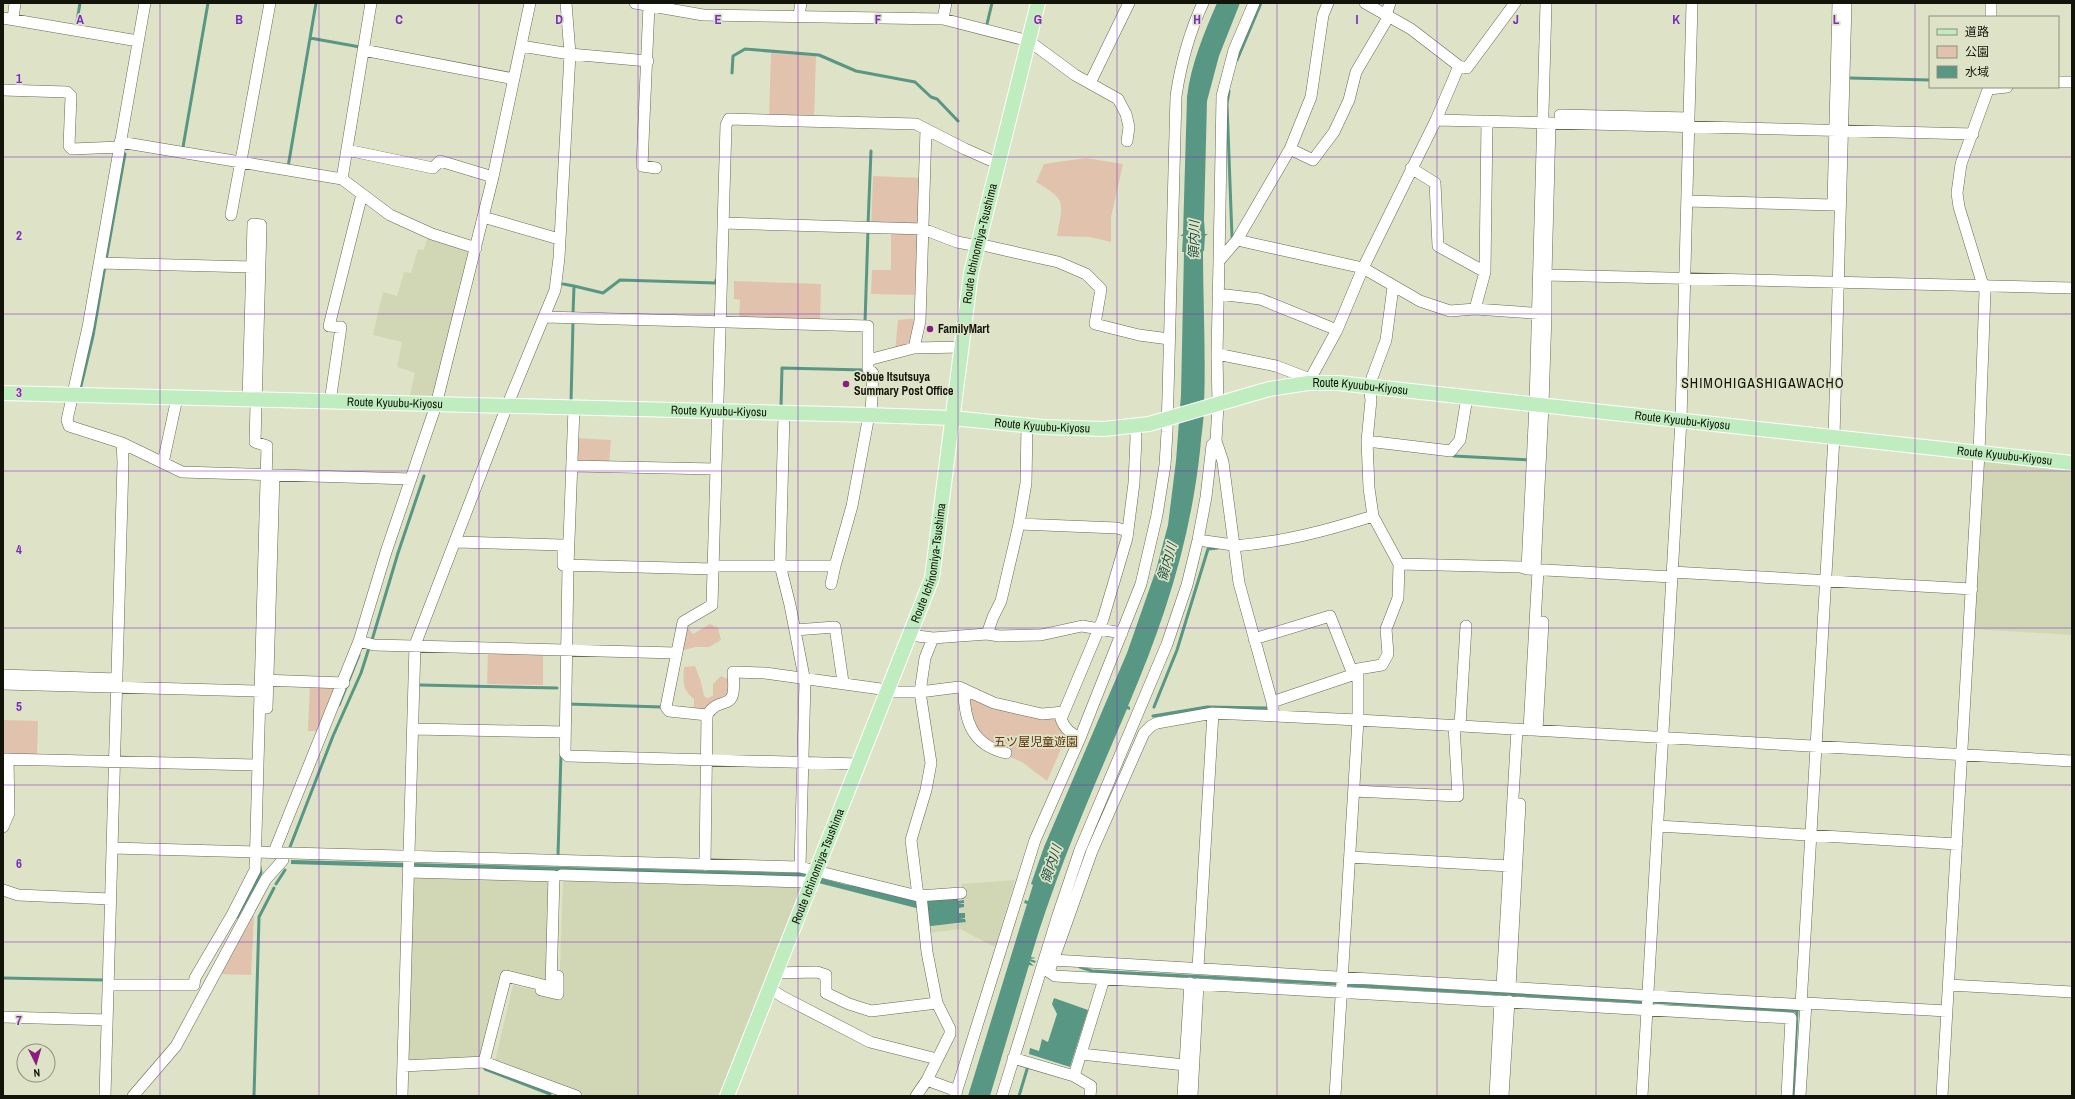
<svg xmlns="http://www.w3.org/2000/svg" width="2075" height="1099" font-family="'Archivo Narrow','Noto Sans JP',sans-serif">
	<rect width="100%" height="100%" fill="#dee3c8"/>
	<path fill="#d1d7b5" d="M428,235l45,14 -38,146 -3,4h-23l6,-26 -18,-6 5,-25 -29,-7 10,-43 14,4 7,-24 7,1 7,-24 6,1z
		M1983,462l89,9v164l-98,-6z
		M412,877l140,3 -3,104 -44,-10 -22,86 -73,2 -2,-4z
		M563,878l242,6 -83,212h-134l-93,-35 18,-76 46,11z
		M1015,880l-20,67 -35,-18 -31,4 -1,-8 32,-1 5,-5h-5l5,-2v-4h-6v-5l5,-1v-3l-6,1 6,-2 -6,-2v-5h4l-1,-12z"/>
	<path fill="#e1c3ad" d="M771,53l45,3 -2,62 -45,-1z
		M1086,158l37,6 -12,53v25l-21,-5 -33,-1c6,-34 10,-36 -21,-54l8,-18z
		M873,176l50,2 -2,48h-50z
		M891,230l29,2 -2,63 -47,-1 1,-24h19z
		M734,281l87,3 -1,38 -81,-3 1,-19 -6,-1z
		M918,318l-6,29 -17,4 3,-31z
		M575,438l36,2 -2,25 -32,-1z
		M710,624l8,4 3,12 -12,7h-14l-11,3 -2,-3 2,-19 5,1 4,5z
		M488,651l55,2v32l-56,-1z
		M695,666l6,16 3,14 3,2 6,-2v-12l8,-8 9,4 1,14 -25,17 -12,-2v-10c-12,-9 -11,-18 -10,-32z
		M310,683l29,1 -19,47h-12z
		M973,697l84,20 9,21 -19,43 -25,-19 -16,-7 -27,-20 -13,-35z
		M3,720l35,1 -1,36 -34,-1z
		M251,914l3,2 -3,59 -32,-1z"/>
	<path fill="#589784" d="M1217,3h23l-21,53 -12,45 -3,119 1,14h3l-3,2 -1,15h-1c0,51 3,103 1,155 0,15 -3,30 -4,45 -10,91 -36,171 -72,255l2,1v3l-3,-1c-35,82 -71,163 -96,248l5,1 -6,1 6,2 -1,2 -6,-2 5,5 -5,-1 -39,131h-22l59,-192 -3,-1 1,-3 3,1 5,-16 -2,-1 13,-37 83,-194 29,-83 12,-45 8,-64 5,-66 3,-143h-2l1,-16h-3l3,-2 4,-137c4,-33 17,-64 30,-94z
		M291,860l511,13 45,12 111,13v3l6,-1v3l-6,1h6v3l-5,1v5h6v5l-5,1h5l1,3 -35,4 -3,-1 -1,-13 -11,-4 -113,-29 -512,-15z
		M1054,998l34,12 -18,57 -41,-13 1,-6 9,3 3,-12 6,3 9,-28 -5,-10z"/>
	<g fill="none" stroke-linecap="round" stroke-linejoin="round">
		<path stroke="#589784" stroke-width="3" d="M987,24l5,-21
			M76,27l4,-24
			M310,38l50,9
			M1237,60l24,-57
			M732,73l1,-17 12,-7 74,6 37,16 59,11 16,15 6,2 21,22
			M1849,78l81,2
			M1229,91l-2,13 5,133
			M183,147l25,-144
			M288,167l28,-164
			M868,225l3,-74
			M106,260l19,-106
			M563,284l11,2
			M573,314l1,-28 29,7 17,-13 96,3v-3
			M865,323l3,-93
			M81,386l12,-50 12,-70
			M571,402l2,-80
			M781,407l1,-39 82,2v-3
			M1454,456l76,4
			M372,640l26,-87 26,-77
			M420,685l137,3
			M568,704l93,3
			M339,705l20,-50
			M1154,707l23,-57 31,-101 10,-1
			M1153,716l54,-9 60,1
			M290,847l43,-111 28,-63 8,-25
			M558,855l3,-101
			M276,884l9,-14
			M237,917l24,-44 -1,-6
			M1080,967l12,4 245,13
			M3,978l101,2
			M1346,985l298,17
			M1651,1002l146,9 -4,85
			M486,1066l-1,3 65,25
			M254,1096l5,-179 15,-29
			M1019,1096l9,-30"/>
		<defs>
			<path id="minor" d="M635,3l68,12 240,4 86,22 46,34 43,24 8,15 3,13 -2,14
				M1365,3l46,26 48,37
				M649,5l-7,161 14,2
				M799,15l2,-12
				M1386,15l4,-12
				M1991,17v-14
				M3,18l135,23
				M13,19l2,-16
				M943,19l3,-16
				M521,46l49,8 78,7
				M363,50l151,29
				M2058,82h14
				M1090,83l39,-80
				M1989,89l18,-2
				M3,90l64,2 4,4 -2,50 3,3 47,-2
				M1560,115l129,3
				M1436,120l537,14
				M120,142l222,37 48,36 42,19 44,14
				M1290,149l23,11 21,-28 15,-32 7,-28 33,-56
				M347,150l86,18 7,-7 53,16
				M1411,168l24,15 3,63 47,26 -10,37
				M342,179l29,-176
				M1687,201l146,4
				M1833,204l5,-201
				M231,215l39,-212
				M483,217l76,22
				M723,223l200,6 34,13 21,4
				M1237,240l126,28 57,33 30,10 25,-2 71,5v-39l526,13
				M978,244l80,18 28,12 15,15 -6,35 44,11 30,4
				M1219,261l3,-165 12,-46 20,-47
				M99,263l153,4
				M1485,272l2,-151
				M1546,275l4,-152
				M1218,294l42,5 77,31
				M545,317l323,9v43l5,4 -2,42
				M914,348l6,-27 6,-192
				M1217,354l59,12 34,13
				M868,360l46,-12 48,-1
				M1308,383l29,-53 26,-62 73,-148 23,-54 8,2 48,-65
				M330,402l11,-75 -12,-1 33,-132
				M574,408l-6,158 -3,187 3,3 291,8
				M784,414l-4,151 10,40 15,77 -5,185
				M1216,441l7,21 16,121 33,119 2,14
				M1367,441l84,10 9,-11 7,-43
				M122,443l60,29 229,7
				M163,463l14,-65
				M572,466l144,3
				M1019,524l98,4 11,3
				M1198,540l35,5
				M456,542l107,3v20l150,4
				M1234,546c50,-4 91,-15 139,-30
				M1399,564l122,3 6,2 145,8
				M713,566h122l17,-60 17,-91
				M1527,569l8,-165 11,-401
				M1535,569l8,-164 3,-91
				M1672,572l300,17
				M831,584l4,-18
				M795,630l40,-3 8,55
				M987,634l12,2 42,-1 41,-9 40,7
				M910,635l23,3 54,-4 6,-17 8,-16 18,-77 7,-41 1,-58
				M933,638l-8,20 -5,34 39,-5 35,16 48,11 22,-2
				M1254,639l76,-23 23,58
				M359,641l15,4 302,8
				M3,675l114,4
				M262,680l82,3
				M3,684l257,7
				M964,689c0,32 8,56 42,64
				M888,692h32l11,71 -5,27 -15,50 7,56
				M1272,702l86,-29
				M267,708l7,-233
				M707,715c15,-23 30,2 26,-43l32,1 123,17
				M1460,726l6,-100
				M413,729l152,3
				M1529,730l9,-160
				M1537,730l6,-108
				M1080,738c-10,-5 -15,-9 -19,-19l42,-100 24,-81 7,-55 2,-46 -1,-11
				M3,759l255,6
				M1354,791l104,5 -4,-71
				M1658,826l299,18
				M3,827l6,-14 -1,-54
				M112,848l688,19 118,29 43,-3
				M274,852l85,-211 27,-89 50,-147 57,-228 37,-174
				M1350,857l159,9
				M705,865l2,-150 -38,-4 -3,-4 17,-85 29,-17 14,-480 3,-6 187,5 49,25 34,15
				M408,872l146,4 -3,111 -45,-11 -22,86
				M561,875l242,7 9,1
				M3,890l15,5 92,4
				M1053,960l753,45
				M1198,968l15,-255
				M774,973l43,-1 9,3v18l23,11 22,7 66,-8
				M108,985h86l1,-7 37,-63 23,-45 12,-424 -12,-4 6,-217 -8,-1 -5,175
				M1949,985l123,7
				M1502,986l15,-257
				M1510,987l10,-183
				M769,988l14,9 87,45 67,17
				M541,990l17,4v-18
				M1801,1005l33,-568 12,-434
				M3,1017l104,3
				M1081,1054l104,11
				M1013,1058l61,18
				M403,1066l81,-4 92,34
				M927,1080l30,11
				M105,1096l18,-634 -1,-19 -53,-17 -2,-6 21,-93 57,-324
				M133,1096l43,-50 90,-167 17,-19v-7
				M402,1096l13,-451 92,-239 48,-116 4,-32 11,-204 -4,-51
				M916,1096l11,-16 23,-46v-5l-13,-26 -10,-51 -6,-57
				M955,1096l80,-256 45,-102 61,-154 16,-69 8,-50 2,-33 9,-336c5,-33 13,-63 27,-93
				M1002,1096l56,-181 22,-65 87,-206 20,-59 11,-45 8,-43 6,-52 4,-4 2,-37 -1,-50 2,-93 18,-21 53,-91 21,-52 12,-82 5,-12
				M1090,1096l1,-10 -17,-10 30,-97
				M1183,1096l7,-113
				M1192,1096l6,-112
				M1335,1096l23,-376v-51l24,-4 6,-11 -2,-25 12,-31 1,-34 -26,-48 -4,-28 -2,-47 4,-41 -2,-14 17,-46 7,-53
				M1495,1096l5,-95
				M1503,1096l6,-95
				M1642,1096l39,-676 11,-417
				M1787,1096l4,-78 -736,-42 -6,-4 43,-121 52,-118 7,-7 6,-3 56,-10 145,7 714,41
				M1800,1096l6,-93 141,8
				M1942,1096l37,-643 6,-161 -26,-85 -2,-14 4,-29 28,-77"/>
			<g id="major">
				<path id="s1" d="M3,393l866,22 83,3 91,9 61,2 45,-5 120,-35 39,-6h30l734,80"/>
				<path id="s2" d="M727,1096l205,-518 39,-305 67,-270"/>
			</g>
		</defs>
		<use href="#minor" stroke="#656952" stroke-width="12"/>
		<use href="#major" stroke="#fff" stroke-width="16"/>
		<use href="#minor" stroke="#fff" stroke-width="11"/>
		<use href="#major" stroke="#c0edbf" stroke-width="14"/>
	</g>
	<path fill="none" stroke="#7b2cbf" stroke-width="1" stroke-opacity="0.55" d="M160,3v1093M319,3v1093M479,3v1093M638,3v1093M798,3v1093M958,3v1093M1117,3v1093M1277,3v1093M1437,3v1093M1596,3v1093M1756,3v1093M1915,3v1093M3,157h2069M3,314h2069M3,471h2069M3,628h2069M3,785h2069M3,942h2069"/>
	<g fill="#891d82" stroke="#dee3c8" stroke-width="1.5">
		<circle cx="930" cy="329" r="4"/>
		<circle cx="846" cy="384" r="4"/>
	</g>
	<g text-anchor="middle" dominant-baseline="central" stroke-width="3.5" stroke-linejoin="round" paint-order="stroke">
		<g font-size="12" fill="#12140a" stroke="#dee3c8">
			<text stroke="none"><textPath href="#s2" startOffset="895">Route Ichinomiya-Tsushima</textPath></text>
			<text stroke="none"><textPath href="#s1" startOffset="1364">Route Kyuubu-Kiyosu</textPath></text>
			<text stroke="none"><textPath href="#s1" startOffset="392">Route Kyuubu-Kiyosu</textPath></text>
			<text stroke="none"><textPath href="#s1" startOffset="716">Route Kyuubu-Kiyosu</textPath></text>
			<text stroke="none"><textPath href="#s1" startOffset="1688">Route Kyuubu-Kiyosu</textPath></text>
			<text stroke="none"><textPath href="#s1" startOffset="1040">Route Kyuubu-Kiyosu</textPath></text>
			<text stroke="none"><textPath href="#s1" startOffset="2012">Route Kyuubu-Kiyosu</textPath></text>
			<text stroke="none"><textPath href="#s2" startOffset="571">Route Ichinomiya-Tsushima</textPath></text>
			<text stroke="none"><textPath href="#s2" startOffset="247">Route Ichinomiya-Tsushima</textPath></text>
		</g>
		<g font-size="12" font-weight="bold" fill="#12140a" stroke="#dee3c8" text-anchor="start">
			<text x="938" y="329">FamilyMart</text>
			<text x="854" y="377">Sobue Itsutsuya<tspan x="854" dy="14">Summary Post Office</tspan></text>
		</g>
		<g font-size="12" fill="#5f330b" stroke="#dee3c8">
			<text x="1036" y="742">五ツ屋児童遊園</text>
		</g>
		<g font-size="13" font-style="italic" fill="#1c5143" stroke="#dee3c8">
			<text transform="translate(1194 240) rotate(-89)">領内川</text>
			<text transform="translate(1167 562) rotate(-74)">領内川</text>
			<text transform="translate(1051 864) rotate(-71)">領内川</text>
		</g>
		<g font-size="14" letter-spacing="1" fill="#12140a" stroke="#dee3c8">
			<text x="1763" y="383">SHIMOHIGASHIGAWACHO</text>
		</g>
	</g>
	<g font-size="13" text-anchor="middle" font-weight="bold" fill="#7b2cbf" stroke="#dee3c8" stroke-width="3.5" stroke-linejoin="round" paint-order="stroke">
		<text x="80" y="24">A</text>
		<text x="239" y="24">B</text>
		<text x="399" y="24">C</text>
		<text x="559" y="24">D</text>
		<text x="718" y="24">E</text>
		<text x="878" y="24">F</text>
		<text x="1038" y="24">G</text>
		<text x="1197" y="24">H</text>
		<text x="1357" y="24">I</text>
		<text x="1516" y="24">J</text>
		<text x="1676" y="24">K</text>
		<text x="1836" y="24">L</text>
		<text x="19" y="83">1</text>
		<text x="19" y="240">2</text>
		<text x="19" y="397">3</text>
		<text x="19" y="554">4</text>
		<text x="19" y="711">5</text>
		<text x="19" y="868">6</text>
		<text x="19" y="1025">7</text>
	</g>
	<rect width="2075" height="1099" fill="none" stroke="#12140a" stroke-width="8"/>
	<rect x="1929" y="16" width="130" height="72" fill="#dee3c8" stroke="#8c907c"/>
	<rect x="1937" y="29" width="20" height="6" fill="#c0edbf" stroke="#8c907c"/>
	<text x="1965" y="36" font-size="12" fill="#12140a">道路</text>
	<rect x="1937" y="46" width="20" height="12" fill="#e1c3ad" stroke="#8c907c"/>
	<text x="1965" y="56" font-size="12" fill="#12140a">公園</text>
	<rect x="1937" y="66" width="20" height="12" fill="#589784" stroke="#8c907c"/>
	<text x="1965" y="76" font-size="12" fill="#12140a">水域</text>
	<g transform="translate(36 1063) rotate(175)"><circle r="19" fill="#dee3c8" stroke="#8c907c"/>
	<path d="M0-3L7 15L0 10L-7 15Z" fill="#891d82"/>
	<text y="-6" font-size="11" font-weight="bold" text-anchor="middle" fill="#12140a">N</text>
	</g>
</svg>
